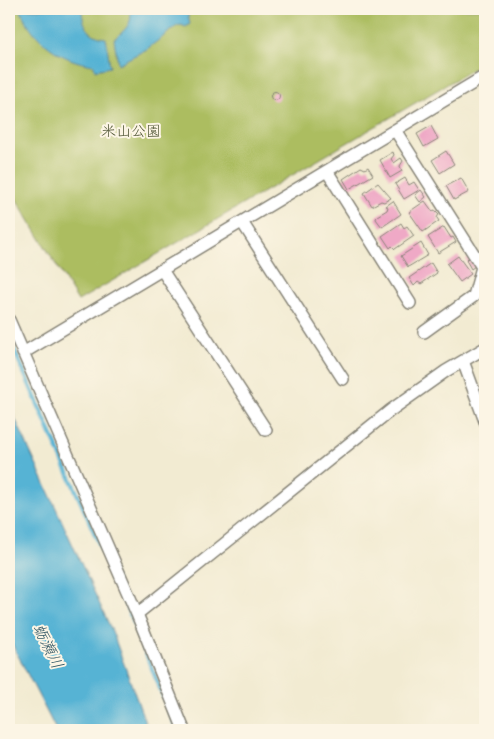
<svg xmlns="http://www.w3.org/2000/svg" width="494" height="739" font-family="'Patrick Hand','Klee One',sans-serif">
	<rect width="100%" height="100%" fill="#fcf5e5"/>
	<filter id="ink" filterUnits="userSpaceOnUse"><feTurbulence type="fractalNoise" baseFrequency=".02" numOctaves="2"/><feDisplacementMap in="SourceGraphic" scale="10" xChannelSelector="R" yChannelSelector="G"/><feConvolveMatrix kernelMatrix="1 2 1 2 8 2 1 2 1" color-interpolation-filters="sRGB"/></filter>
	<filter id="wash" filterUnits="userSpaceOnUse"><feTurbulence type="fractalNoise" baseFrequency=".0096" numOctaves="4" result="noise"/><feDisplacementMap in="SourceGraphic" scale="20" xChannelSelector="R" yChannelSelector="G"/><feGaussianBlur stdDeviation="1.12" result="paint"/><feColorMatrix in="noise" values="0 0 0 0 0 0 0 0 0 0 0 0 0 0 0 0 0 1.4 0 .05"/><feComposite in="paint" operator="in"/></filter>
	<g filter="url(#wash)">
		<rect width="100%" height="100%" fill="#f2ebd2"/>
		<path fill="#acbd61" stroke="#646c3e" d="M9,9h476v53l-407,239 -69,-114z"/>
		<path fill="#56b3d4" stroke="#396878" d="M20,9h62c0,15 7,28 24,29l4,29 -15,3 -1,-5c-34,-4 -61,-25 -74,-56z
			M129,9h60l-1,7 2,8 -4,3 -5,-2 -4,1 -30,23 -29,15 -4,-25c10,-8 21,-17 15,-30z
			M9,405l103,226 36,99h-92l-47,-92z"/>
		<g fill="none" stroke-linecap="round" stroke-linejoin="round">
			<path stroke="#56b3d4" stroke-width="4.5" d="M9,338l118,269 50,123"/>
		</g>
		<g id="blocks">
			<path fill="#efa9c6" d="M270.5 96a4.5 4.5 0 1 1 9 0a4.5 4.5 0 1 1-9 0Z
				M431,126l7,13 -14,8 -7,-13z
				M446,151l8,13 -14,9 -8,-13z
				M393,152l1,3 -3,4 3,4 7,-5 2,3 -3,5 2,5 -12,7 -10,-18z
				M361,167l4,2 3,-2 5,8 -24,14 -6,-10z
				M405,178l4,7 5,-3 5,8 -15,9 -9,-15z
				M461,178l8,14 -15,8 -8,-14z
				M378,183l13,15 -7,4 -3,-1 -9,5 -8,-13z
				M421,190l5,7 -6,5 -5,-7z
				M393,201l8,13 -19,13 -6,-8 1,-3 10,-6 1,-3 -2,-1z
				M425,201l8,11 1,-2 2,1 3,3 -2,4 2,3 -16,11 -14,-20z
				M401,223l3,5 3,-2 7,10 -19,13 -3,-3 -2,2 -8,-12z
				M444,227l7,11 2,-1 3,5 -18,11 -10,-16z
				M421,243l7,12 -20,12 -7,-11z
				M458,256l13,18 -11,8 -13,-18z
				M468,258l7,8 -4,3 -5,-9z
				M431,263l6,10 -16,11 -3,-2 -4,4 -5,-8z"/>
		</g>
	</g>
	<g filter="url(#ink)">
		<use href="#blocks" fill-opacity="0" stroke="#878477" stroke-width="1"/>
		<g fill="none" stroke-linecap="round" stroke-linejoin="round">
			<defs>
				<path id="street" d="M395,130l87,137 -8,29 -50,36
					M327,171l83,132
					M242,222l101,157
					M162,270l104,160
					M9,320l128,294 47,116
					M23,353l462,-277
					M463,361l22,60
					M137,614l254,-204 55,-39 39,-23"/>
			</defs>
			<use href="#street" stroke="#878477" stroke-width="14"/>
			<use href="#street" stroke="#fff" stroke-width="11"/>
		</g>
	</g>
	<g text-anchor="middle" dominant-baseline="central" stroke-width="4" stroke-linejoin="round" paint-order="stroke">
		<g font-size="15" fill="#4e5434" stroke="#fcf5e5">
			<text x="131" y="130">米山公園</text>
		</g>
		<g font-size="16" font-style="italic" fill="#335866" stroke="#fcf5e5">
			<text transform="translate(49 646) rotate(64)">蛎瀬川</text>
		</g>
	</g>
	<rect width="494" height="739" fill="none" stroke="#fcf5e5" stroke-width="30"/>
</svg>
